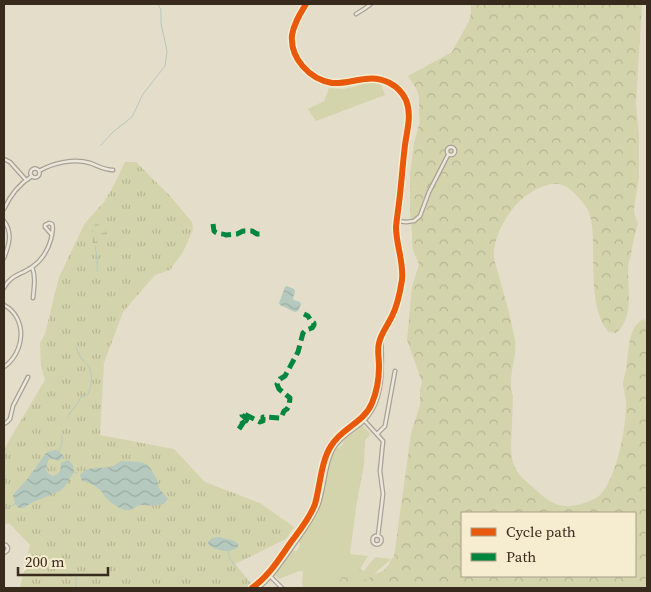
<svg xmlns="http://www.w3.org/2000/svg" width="651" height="592" font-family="'Source Serif 4',serif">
	<defs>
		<pattern id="grass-tufts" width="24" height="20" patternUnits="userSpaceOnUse" patternTransform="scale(1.25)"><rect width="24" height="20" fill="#d4d4ac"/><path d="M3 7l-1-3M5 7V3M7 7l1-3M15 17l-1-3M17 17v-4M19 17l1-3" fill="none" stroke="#b7b693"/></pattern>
		<pattern id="forest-crowns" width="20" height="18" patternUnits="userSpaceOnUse" patternTransform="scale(1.25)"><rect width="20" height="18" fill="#d4d4ac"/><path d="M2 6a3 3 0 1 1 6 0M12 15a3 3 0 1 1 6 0" fill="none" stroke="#b7b693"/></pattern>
		<pattern id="wetland-marsh" width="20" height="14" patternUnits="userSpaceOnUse" patternTransform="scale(1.25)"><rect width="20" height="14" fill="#d4d4ac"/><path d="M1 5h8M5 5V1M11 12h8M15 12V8" fill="none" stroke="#b7b693"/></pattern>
		<pattern id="water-waves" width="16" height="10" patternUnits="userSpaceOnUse" patternTransform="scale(1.25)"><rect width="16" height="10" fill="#b6c9be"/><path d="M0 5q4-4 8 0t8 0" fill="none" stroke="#9dada3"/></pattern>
	</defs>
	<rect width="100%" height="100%" fill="#e4ddca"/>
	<path fill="url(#grass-tufts)" d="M125,162h11l34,34 22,26 1,8 -10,22 -13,18 -15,5 -32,37 -19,51 -4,72 74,14 31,33 55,21 34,24 -8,12 -51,25 20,24h-235l10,-43 -21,-22 -5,2v-76l41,-69 -4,-14 -1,-23 5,-9 14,-57 26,-54 19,-21 10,-17z"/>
	<path fill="url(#forest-crowns)" fill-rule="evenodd" d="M471,4h171l-6,99 3,33v42l-5,31 1,7 3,7c-3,10 -5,20 -7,31 -1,5 -3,10 -3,15 0,21 6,49 -12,64l-8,-1c-17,-24 -14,-56 -15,-85 0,-12 0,-25 -5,-37 -2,-4 -6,-8 -9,-12 -14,-15 -21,-18 -40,-10 -6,3 -12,6 -16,10 -15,13 -31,40 -29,60 1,5 3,10 4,15 6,22 13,44 17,67 2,19 -8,38 -2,56l-2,54c1,5 1,11 3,15 3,9 13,17 20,23 8,8 19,18 32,18 4,1 10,-1 15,-2 7,-2 15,-5 20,-10 16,-19 24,-62 25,-87 1,-7 -2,-15 -3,-22 0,-6 2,-10 3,-15 2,-12 2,-38 12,-47 1,-2 4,-3 6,-4l3,3v266h-340l58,-148 -1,25 -16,83c6,15 17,34 36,22 5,-4 5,-9 10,-13l17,-124 9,-28v-15l2,-8 -15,-42 5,-53 7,-23 -6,-14 -1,-8v-9l-2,-24v-35l4,-31 6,-22 -1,-8v-16l-2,-7 -9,-14 44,-24 17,-31 2,-8zM462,513h173v63h-173z"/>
	<path fill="url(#wetland-marsh)" d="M98,223l6,4 3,7 -3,4 -5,2 -4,6c-7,-6 -2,-15 0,-22z"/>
	<path fill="#d4d4ac" d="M367,83h9l5,2 4,10 -69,26 -8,-12 16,-8 5,-13 15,1z
		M363,426l8,8 -6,6 -15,114 18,2 -10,16 -6,6 -10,-1 -7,11h-33l1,-17h-4l-20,8 -4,-4 17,-24h5l3,-5 -1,-5 15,-23 6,-11 12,-50 4,-8c4,-2 8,-4 8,-9z
		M375,557l16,2 -24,21 -9,-2z"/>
	<path fill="url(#water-waves)" d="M287,286l7,3 1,3 -2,6 1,2 6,2 1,2 -3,7 -3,1 -15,-7 -1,-2 6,-16z
		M55,450l4,1 5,6 -6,4c-7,-3 -10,-4 -11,5 -1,5 -2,0 0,6l5,4c8,-2 9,-5 9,-13l7,-3 5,5 1,7 -7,12 -7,7 -29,12 -7,5h-5l-4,-4 -2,-9 15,-17 18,-25 2,-1z
		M121,461l20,1 3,1 5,3 8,13 2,9 9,11c-5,9 -17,6 -26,6 -7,0 -10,7 -18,5 -5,-2 -13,-7 -17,-11 -3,-2 -4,-7 -7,-9 -4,-4 -12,-8 -18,-9l-2,-5c5,-11 20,-7 30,-9 5,-1 7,-4 11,-6z
		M219,537l16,4 3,3v3c-8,7 -21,4 -29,-2l-1,-3 4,-4z"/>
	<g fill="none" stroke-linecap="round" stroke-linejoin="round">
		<path stroke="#b6c9be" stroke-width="1" d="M101,145l12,-13 19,-15 11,-23 22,-28 2,-15 -6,-28v-13l-3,-6
			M95,246c2,8 3,17 2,25
			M67,417l12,-16 1,-3 8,-4c4,-8 5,-21 0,-29 -2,-2 -5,-4 -6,-6 -3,-3 -4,-8 -6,-12
			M59,451l3,-8v-8
			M74,472l3,1
			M4,510l11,-6
			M228,551l2,8 6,8
			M76,588v-11"/>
		<defs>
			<path id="minor" d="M356,14l8,-5 7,-5
				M447 151a4 4 0 1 1 8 0a4 4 0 1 1-8 0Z
				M4,159l6,3 16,18
				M30.5 173a4.5 4.5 0 1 1 9 0a4.5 4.5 0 1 1-9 0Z
				M39,171c14,-8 35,-13 51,-8 8,3 14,7 23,7
				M4,209c6,-13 15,-25 28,-33
				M4,221c9,12 5,24 0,37
				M397,221l9,1 8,-1 6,-5 9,-24 19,-37
				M32,267c4,10 2,20 1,31
				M4,288c6,-13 17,-13 28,-21 9,-6 16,-17 19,-28 1,-6 3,-10 1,-15l-3,-1 -4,2v2l7,8
				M4,305c24,13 21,47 0,62
				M363,419l20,22 -3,30 3,23 -5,42
				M4,424l3,-2 3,-3 3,-13 15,-29
				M377,434l8,-8 10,-55
				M372.5 540a4.5 4.5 0 1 1 9 0a4.5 4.5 0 1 1-9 0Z
				M4,545h2l2,3 -1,3 -3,2
				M269,575l13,13"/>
			<path id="tertiary" d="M252,588c17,-12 27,-29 39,-46 9,-12 19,-24 24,-38 5,-17 6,-43 16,-58 10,-18 33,-23 41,-43 5,-12 7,-26 7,-37 0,-8 -2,-16 0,-23 2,-10 9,-18 13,-27 6,-11 8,-24 10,-36 2,-18 -6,-35 -6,-53 1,-11 3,-22 4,-33 2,-17 3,-33 5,-49 2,-15 7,-30 1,-45 -7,-15 -24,-24 -41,-21 -11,1 -22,5 -33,4 -23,-4 -42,-25 -40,-48 2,-12 8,-21 14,-31
				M258,588c14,-11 23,-26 34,-41 9,-13 20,-27 26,-42 6,-17 6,-36 13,-52 5,-13 19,-21 29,-29 24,-20 22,-54 21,-82"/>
		</defs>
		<use href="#minor" stroke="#a9a294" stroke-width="5"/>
		<use href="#tertiary" stroke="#a9a294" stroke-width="5.5"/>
		<use href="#minor" stroke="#ece7dd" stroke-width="2.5"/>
		<use href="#tertiary" stroke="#ece7dd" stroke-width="3"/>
		<path stroke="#00873e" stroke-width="5" stroke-dasharray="10 5" stroke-linecap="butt" d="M213,224l1,7c4,4 8,2 12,4l11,-1 6,-3h9l5,3h3
			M239,429l4,-6 -2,-3 5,1 1,-2 -5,-4v-2l18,9 3,-1v-4l18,1 3,-7 3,-2 2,-3 1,-8 -11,-9 -2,-5 3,-5 5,-3 13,-24 5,-19 3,-3 6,-2 2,-3v-2l-3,-2 -3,-5 -4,-2"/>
		<defs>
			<path id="cycleway" d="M252,588c17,-12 27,-29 39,-46 9,-12 19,-24 24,-38 5,-17 6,-43 16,-58 10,-18 33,-23 41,-43 5,-12 7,-26 7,-37 0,-8 -2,-16 0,-23 2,-10 9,-18 13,-27 6,-11 8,-24 10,-36 2,-18 -6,-35 -6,-53 1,-11 3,-22 4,-33 2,-17 3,-33 5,-49 2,-15 7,-30 1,-45 -7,-15 -24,-24 -41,-21 -11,1 -22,5 -33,4 -23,-4 -42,-25 -40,-48 2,-12 8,-21 14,-31"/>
		</defs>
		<use href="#cycleway" stroke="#f6ecd0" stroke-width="9"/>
		<use href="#cycleway" stroke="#e8590c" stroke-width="6"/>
	</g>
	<rect width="651" height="592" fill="none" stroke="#382a1c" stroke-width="10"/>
	<rect x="461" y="512" width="175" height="65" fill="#f6ecd0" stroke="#aa9e88"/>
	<rect x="471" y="528" width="25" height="8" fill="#e8590c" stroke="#aa9e88"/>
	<text x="506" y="537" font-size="15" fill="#382a1c">Cycle path</text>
	<rect x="471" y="553" width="25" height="8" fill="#00873e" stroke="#aa9e88"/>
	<text x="506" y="562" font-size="15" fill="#382a1c">Path</text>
	<path d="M18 567v8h90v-8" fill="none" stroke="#382a1c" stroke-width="2.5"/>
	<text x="25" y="567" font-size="15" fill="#382a1c" stroke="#f6ecd0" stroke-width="4" paint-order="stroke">200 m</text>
</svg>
